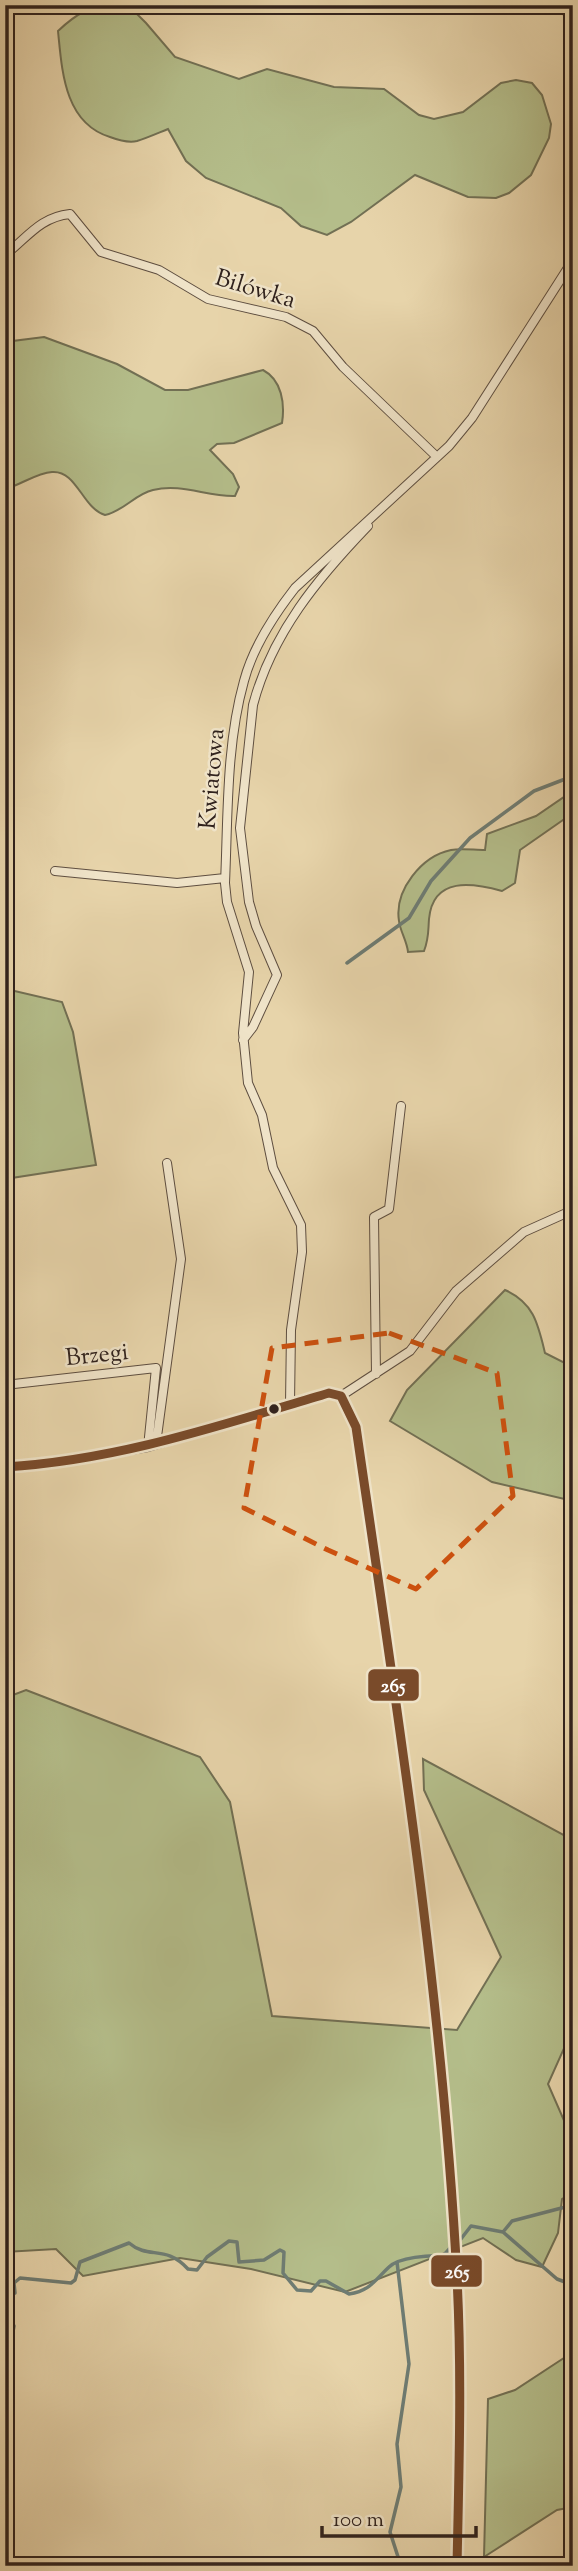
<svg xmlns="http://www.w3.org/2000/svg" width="578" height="2571" font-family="'Sorts Mill Goudy',serif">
	<rect width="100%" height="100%" fill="#e7d4aa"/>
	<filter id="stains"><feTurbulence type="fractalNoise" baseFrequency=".00286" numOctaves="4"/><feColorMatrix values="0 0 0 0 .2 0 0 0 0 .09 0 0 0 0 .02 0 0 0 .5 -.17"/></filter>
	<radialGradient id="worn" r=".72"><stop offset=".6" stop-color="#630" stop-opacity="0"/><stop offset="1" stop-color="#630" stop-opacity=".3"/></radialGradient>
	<path fill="#b4bd8a" stroke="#727054" stroke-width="2" d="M118,5l18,8 10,10 29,34 64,22 28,-10 67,18 50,2 35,26 15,4 29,-7 38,-29 15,-3 16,3 10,12 9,29 -2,14 -18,37 -22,18 -13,5 -28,-1 -53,-22 -64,47 -24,13 -26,-9 -20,-18 -75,-30 -20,-17 -18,-32c-10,4 -21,9 -31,12 -8,2 -19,-1 -27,-4 -46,-14 -48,-67 -52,-106 19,-18 33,-26 60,-26z
		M44,337l73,27 48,26h23l75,-20c19,10 22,34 19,53l-48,20 -17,1 -7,6 23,24 6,13 -4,9c-28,1 -53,-13 -82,-6 -18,4 -29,21 -48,25 -23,-7 -28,-45 -53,-43 -16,1 -31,13 -47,17v-147z
		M564,797l9,4v12l-53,37 -5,33 -13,8c-29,-8 -69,-15 -73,28 -1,13 0,19 -5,32l-16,1c-1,-11 -8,-21 -9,-31 -5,-31 23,-65 52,-71 10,-2 23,0 34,0l2,-16 49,-18z
		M6,989l56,13 11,30 23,133 -91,14z
		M505,1290c29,13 33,34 40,63l28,14v134l-81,-19 -102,-61 17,-31z
		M26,1690l174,67 30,45 42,214 185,14 44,-73 -77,-167 -1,-31 150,81v199l-8,7 -17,38 25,57v51l-11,7 -4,34 -16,34 -26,-7 -33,-22 -138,54 -94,-23 -71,-11 -97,18 -27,-27 -51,3v-554z
		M573,2352v155l-16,3 -73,47 4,-158 27,-9z"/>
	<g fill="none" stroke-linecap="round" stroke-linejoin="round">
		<path stroke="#6e7c73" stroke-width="3.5" d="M347,963l62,-45 22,-37 39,-43 64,-47 39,-15
			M503,2232l9,-11 61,-16
			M457,2244l14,-18 32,6 54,47 16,6
			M397,2262l12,102 -12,80 4,43 -11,45 11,34
			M5,2286l10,7 -1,-10 6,-5 51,5 4,-3 5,-18 49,-19c20,17 36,1 59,26l9,1 10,-13 22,-16 8,1 2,20 25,-2 16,-10 4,2 -1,21 14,17 14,1 9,-10h6l23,13c21,-3 26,-14 40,-27 10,-10 41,-12 54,-11l8,-9
			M5,2307l9,19 -2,11 -7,-1"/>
		<defs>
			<path id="minor" d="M563,5l10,19
				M5,255c22,-17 35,-38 65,-41l31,38 58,18 49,29 78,18 27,14 30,36 94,90
				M55,871l122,12 48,-5
				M243,1040l10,-13 24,-52 -21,-49 -7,-24 -9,-74 13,-123c19,-72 65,-127 115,-179
				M376,1374l-2,-157 15,-8 12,-103
				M5,1385l151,-17 -8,79
				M341,1396l15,31c54,377 120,757 101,1139
				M341,1396l69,-45 46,-60 68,-59 49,-22
				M290,1404l1,-74 11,-78 -1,-27 -28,-57 -11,-53 -14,-32 -5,-50 6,-61 -22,-70 -2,-19c3,-66 1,-138 19,-202 9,-34 30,-66 51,-93l154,-142 23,-28 101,-158
				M156,1444l25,-185 -14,-96
				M5,1467l46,-3 97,-17 181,-54 12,3"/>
		</defs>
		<use href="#minor" stroke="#5e4e40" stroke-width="10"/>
		<use href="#minor" stroke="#efe3c8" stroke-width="8"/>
		<defs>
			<path id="bus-1" d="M341,1396l15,31c41,283 86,565 101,851 5,96 2,192 0,288
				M5,1467c114,-7 216,-42 324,-74l12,3"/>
		</defs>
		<use href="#bus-1" stroke="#efe3c8" stroke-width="14"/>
		<use href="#bus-1" stroke="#7a4b2a" stroke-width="9"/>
	</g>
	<path fill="none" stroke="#cc510f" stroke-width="5" stroke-dasharray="14 9" stroke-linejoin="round" d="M389,1333l108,40 16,123 -97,93 -88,-39 -84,-42 28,-160z"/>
	<circle fill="#30221d" stroke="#efe3c8" stroke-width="2.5" cx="274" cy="1409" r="6"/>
	<g text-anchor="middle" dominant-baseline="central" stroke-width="5" stroke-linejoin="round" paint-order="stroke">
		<g font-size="24" fill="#30221d" stroke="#efe3c8">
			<text transform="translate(255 290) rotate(17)">Bilówka</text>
			<text transform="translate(213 779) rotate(-85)">Kwiatowa</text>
			<text transform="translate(97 1356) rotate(-6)">Brzegi</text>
		</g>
	</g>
	<g stroke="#efe3c8" stroke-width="2.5">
		<rect x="367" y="1668" width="53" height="34" rx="7" fill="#7a4b2a"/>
		<rect x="430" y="2254" width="53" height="34" rx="7" fill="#7a4b2a"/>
	</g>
	<g font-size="19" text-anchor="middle" font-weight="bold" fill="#fff">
		<text x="393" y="1692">265</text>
		<text x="457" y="2278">265</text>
	</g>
	<rect width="578" height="2571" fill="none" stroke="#e7d4aa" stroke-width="28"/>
	<rect x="7" y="7" width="564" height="2557" fill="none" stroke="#30221d" stroke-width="3.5"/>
	<rect x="14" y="14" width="550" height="2543" fill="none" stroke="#30221d" stroke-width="2"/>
	<path d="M322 2526v10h154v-10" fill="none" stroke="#30221d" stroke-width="3.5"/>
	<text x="333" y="2526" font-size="21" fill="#30221d" stroke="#efe3c8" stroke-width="5" paint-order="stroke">100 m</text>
	<rect width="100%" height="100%" filter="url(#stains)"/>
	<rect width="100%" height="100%" fill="url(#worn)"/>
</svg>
